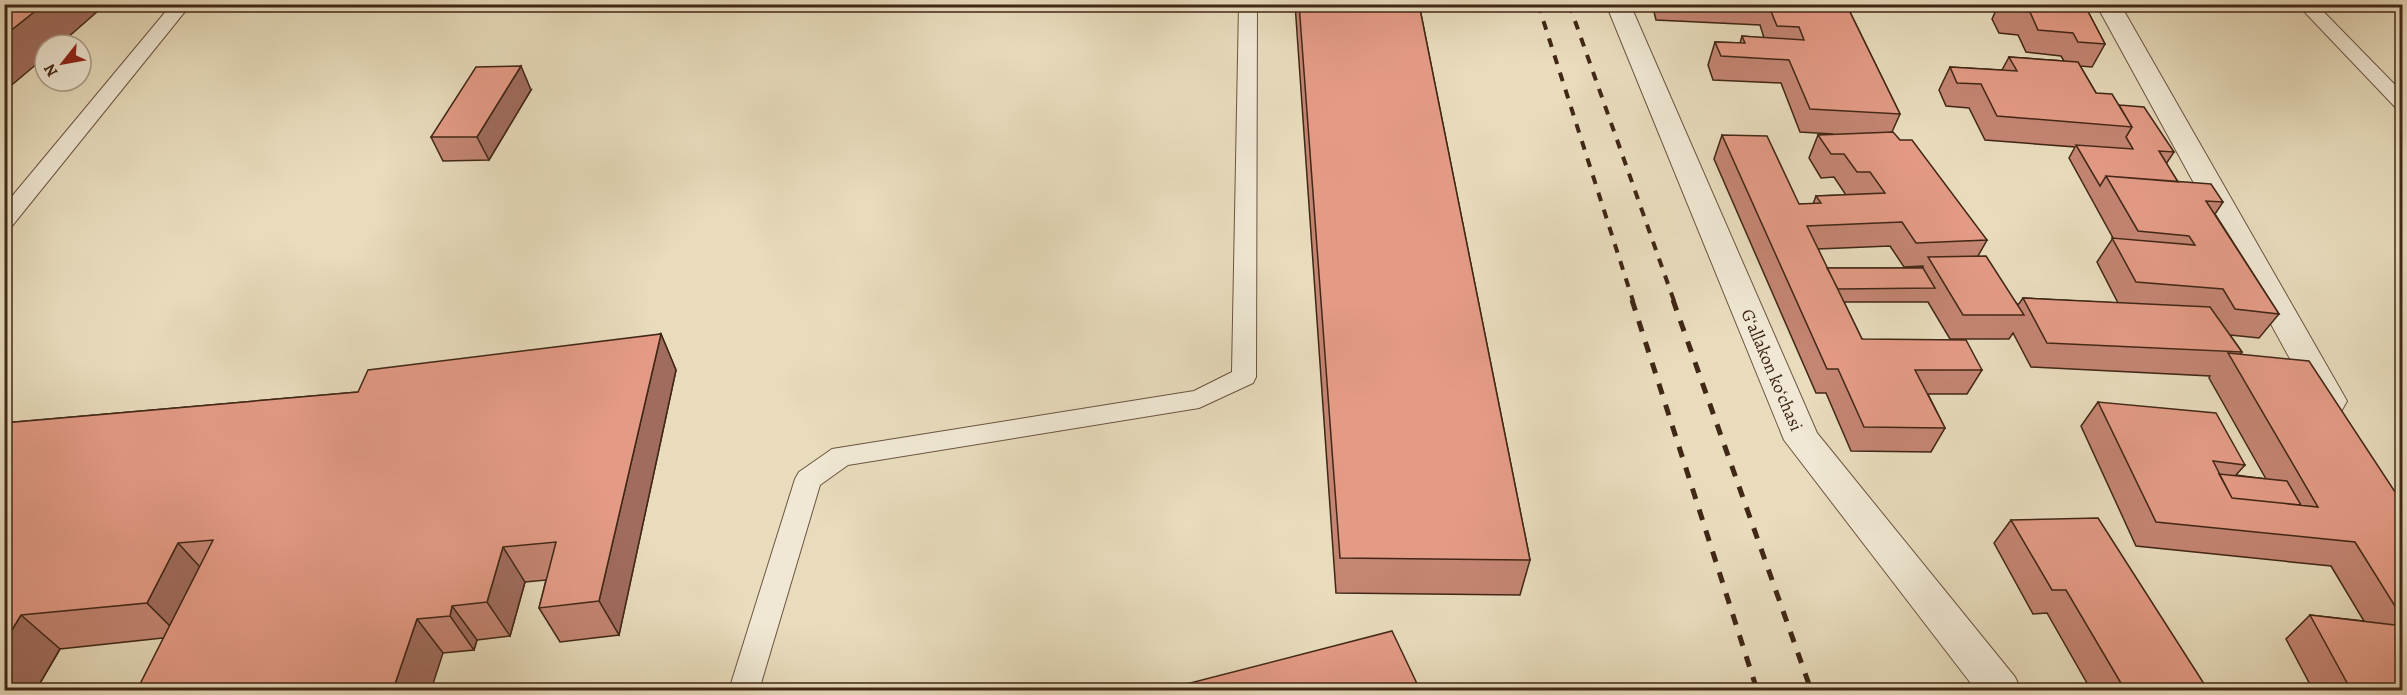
<svg xmlns="http://www.w3.org/2000/svg" width="2407" height="695" font-family="Alegreya,serif">
	<rect width="100%" height="100%" fill="#e8dcbd"/>
	<filter id="stains"><feTurbulence type="fractalNoise" baseFrequency=".00333" numOctaves="4"/><feColorMatrix values="0 0 0 0 .2 0 0 0 0 .09 0 0 0 0 .02 0 0 0 .5 -.17"/></filter>
	<radialGradient id="worn" r=".72"><stop offset=".6" stop-color="#630" stop-opacity="0"/><stop offset="1" stop-color="#630" stop-opacity=".3"/></radialGradient>
	<g fill="none" stroke-linecap="round" stroke-linejoin="round">
		<defs>
			<path id="lane" d="M172,4h19l-179,222 -8,2v-22z
				M1239,4h18l-1,373 -3,6 -54,25 -351,57 -28,20 -61,205h-30l66,-211 4,-7 33,-23 362,-58 38,-19z
				M2297,4h19l86,88v17l-7,-2z"/>
			<path id="street" d="M1606,4h24l187,429 198,244 6,13h-45l-192,-250z
				M2096,4h24l227,397 -5,9 -12,4 -12,-4z"/>
		</defs>
		<use href="#lane" stroke="#6b5440" stroke-width="2"/>
		<use href="#street" stroke="#6b5440" stroke-width="2"/>
		<use href="#lane" fill="#f0e8d4" fill-rule="evenodd"/>
		<use href="#street" fill="#f0e8d4" fill-rule="evenodd"/>
		<path stroke="#412716" stroke-width="4" stroke-dasharray="9 9" stroke-linecap="butt" d="M1538,4l95,297
			M1569,4l105,297"/>
		<path stroke="#412716" stroke-width="5" stroke-dasharray="11 11" stroke-linecap="butt" d="M1632,300l125,390
			M1673,300l138,390"/>
	</g>
	<path fill="#c48573" stroke="#412716" stroke-width="1.5" fill-rule="evenodd" d="M1295,4h124l111,556 -10,35 -184,-2z
		M1652,4h194l54,110 -8,18 95,108 -9,16 40,49 5,-7 95,5 -21,-41 16,-24 -44,-80 6,-11 -90,-7 -16,-32 -23,-2 -7,-16 11,-23 52,3 7,-13 55,4 -3,-5 -35,-4 -8,-17 -19,-2 -7,-14 7,-15h85l21,40 -13,23 -12,-1 16,27 23,12 55,47 -8,12 12,18 45,20 -8,12 64,100 -20,24 -29,-3 12,17 -2,3 163,149v186h-90l-27,-51 24,-24 54,6 -33,-55 -195,-20 -55,-120 17,-24 147,63 -9,10 30,4 -57,-101 1,-2 -179,-9 -18,-34 -4,6h-59l-22,-37h-84l18,37 120,31 -15,24h-39l17,34 -14,24 -80,-1 -25,-58h-10l-102,-234 8,-24 77,69h14l3,-8 30,-1 -12,-18 -13,1 -12,-20 9,-23 15,-1 -33,-2 -19,-49 -68,-3 -5,-15 7,-23 25,1 2,-7 22,2 -4,-13 -104,-5zM1890,246l14,21 19,-1v2h-96l-9,-19z
		M531,90l-42,70 -46,1 -12,-24z
		M661,334l15,36 -57,265 -59,7 -21,-34 7,-28 -21,2 -15,54 -33,4 -3,10 -31,3 -280,-15 -103,11 -24,41h-32v-267l354,-31z
		M2011,520l197,170h-117l-44,-77 -14,1 -39,-71z"/>
	<path fill="#a06c5e" stroke="#412716" stroke-width="1.5" d="M44,4h62l-47,41h-14v12l-38,32 -3,-3v-50z
		M521,66l10,24 -42,70 -12,-23z
		M661,334l15,36 -57,265 -20,-34z
		M178,543l32,35 -29,59 -34,-34z
		M503,547l22,35 -15,54 -23,-34z
		M452,606l25,34 -3,10 -24,-34z
		M21,615l39,34 -24,41h-32v-47z
		M417,619l26,34 -12,37h-38z"/>
	<path fill="#e49b86" stroke="#412716" stroke-width="1.5" d="M4,4h40l-40,32z
		M1299,4h120l111,556 -190,-2z
		M1768,4h78l54,110 -90,-5 -21,-49 -68,-4 -6,-14 30,1 -3,-7 62,4 -5,-13 -22,-1z
		M2007,4h77l21,40 -27,-2 -5,-9 -35,-3 -8,-18 -20,-2z
		M2009,57l69,5 18,31 16,1 20,33 -135,-11 -16,-32 -24,-1 -7,-16 67,4z
		M521,66l-44,71h-46l45,-70z
		M2119,105l25,2 30,45 -15,-1 19,31 -72,-6 -6,10 -24,-41 57,4 -7,-12 6,-10z
		M1893,132l7,8h12l75,100 -71,3 -14,-21 -95,4 55,113 104,1 16,30h-67l30,58 -81,-1 -26,-58h-11l-105,-234 45,1 32,68 22,-1 -5,-7 69,-3 -15,-21h-13l-13,-18h-13l-13,-19z
		M2106,176l105,8 12,18 -17,-1 73,113 -44,-5 -12,-20 -87,-7 -24,-44 83,7 -6,-9 -51,-5z
		M1986,256l38,59h-61l-35,-58z
		M1827,268h96l12,20 -97,1z
		M2023,298l187,9 32,45 -195,-9z
		M661,334l-62,267 -60,7 17,-66 -53,5 -16,55 -35,4 -2,10 -33,3 -24,71h-256l76,-150 -35,3 -31,60 -126,12 -17,28v-220l354,-31 10,-22z
		M2228,353l81,8 94,143v115l-48,-77 -199,-20 -58,-120 118,11 29,52 -32,-4 19,37 86,9z
		M2219,474l68,7 14,24 -69,-7z
		M2098,518l110,172h-83l-59,-100h-14l-41,-70z
		M2310,615l93,11v64h-52z
		M1392,631l28,59h-257z"/>
	<g text-anchor="middle" dominant-baseline="central" stroke-width="6" stroke-linejoin="round" paint-order="stroke">
		<g font-size="18" fill="#412716" stroke="#f0e8d4">
			<text transform="translate(1772 370) rotate(67)">Gʻallakon koʻchasi</text>
		</g>
	</g>
	<rect width="2407" height="695" fill="none" stroke="#e8dcbd" stroke-width="24"/>
	<rect x="6" y="6" width="2395" height="683" fill="none" stroke="#412716" stroke-width="3"/>
	<rect x="12" y="12" width="2383" height="671" fill="none" stroke="#412716" stroke-width="1.5"/>
	<g transform="translate(63 63) rotate(239)"><circle r="28" fill="#f0e8d4" stroke="#aa9b88" stroke-width="1.5"/>
	<path d="M0-4.5L10 22L0 15L-10 22Z" fill="#8f2418"/>
	<text y="-9" font-size="16" font-weight="bold" text-anchor="middle" fill="#412716">N</text>
	</g>
	<rect width="100%" height="100%" filter="url(#stains)"/>
	<rect width="100%" height="100%" fill="url(#worn)"/>
</svg>
